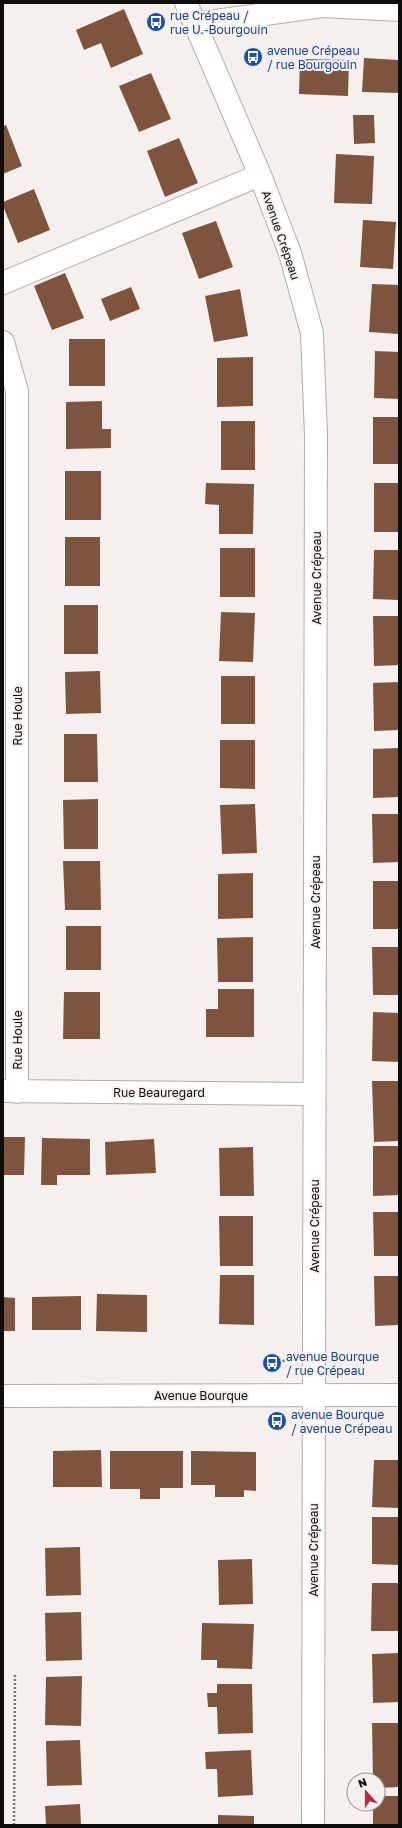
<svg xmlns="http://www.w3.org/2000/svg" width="402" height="1828" font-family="'Golos Text',sans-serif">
	<rect width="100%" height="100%" fill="#f5f0ed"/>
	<path fill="#7f543e" d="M124,9l19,45 -32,14 -10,-25 -17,7 -8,-20z
		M364,58l35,2v33l-37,-1z
		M300,59l49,1 -1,36 -49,-2z
		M151,73l20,46 -32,13 -20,-46z
		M353,115h21l1,28 -21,1z
		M6,125l16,41 -19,8v-48z
		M179,138l19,45 -33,14 -18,-46z
		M336,154l38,2 -2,48 -38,-1z
		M34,189l16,41 -32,13 -15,-37v-4z
		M363,220l33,2 -3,47 -33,-2z
		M216,221l17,46 -34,12 -17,-46z
		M65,273l19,45 -32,12 -18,-44z
		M372,284l27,1v49l-30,-2z
		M131,287l9,22 -30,12 -9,-22z
		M240,289l8,47 -34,6 -9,-46z
		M69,339h36v47h-36z
		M375,351l24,1v47l-25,-1z
		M253,357v49l-36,1v-49z
		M102,401v28h9v19l-45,1v-47z
		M373,417h26v47h-26z
		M221,421h34v49h-34z
		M65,471h36v49h-36z
		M206,483l48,1 -1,50h-34v-29l-14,-1z
		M374,483h25v49h-25z
		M65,537h35v49h-35z
		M220,548h35v49h-35z
		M374,550h25v50l-26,-1z
		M64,605h34v49h-34z
		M221,612l34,1 -2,49 -34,-1z
		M373,616h26v49l-25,1z
		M100,671l1,42 -35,1 -1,-42z
		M221,676h34v48h-34z
		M399,682v48l-25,1 -1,-48z
		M64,734h33l1,48h-34z
		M220,740h35v49l-35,-1z
		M399,748v49l-26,1v-49z
		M98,799v50h-34l-1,-49z
		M255,804l2,49 -35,1 -2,-49z
		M372,814h27v48l-26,1z
		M63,861h37l1,49h-36z
		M253,873v45l-35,1v-45z
		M373,881h26v48h-26z
		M66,926h35v44h-35z
		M253,937v45h-35l-1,-44z
		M372,947h27v48h-26z
		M218,989h36v48h-48v-28h12z
		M64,992h36v47h-37z
		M373,1012l26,1v49l-27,-1z
		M372,1081h27v60l-25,1z
		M3,1137h22l-1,38h-21z
		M42,1138l48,1v36h-33v10h-16z
		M154,1139l2,34 -50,2 -1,-33z
		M373,1146h26v49l-26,1z
		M253,1147l1,49h-34l-1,-48z
		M373,1212h26v44h-25z
		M219,1216h34v50h-33z
		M220,1275h34v50l-35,-1z
		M374,1276h25v49l-24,1z
		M97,1294l50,1v37l-51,-1z
		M81,1296v34h-49v-33z
		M3,1297l12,1v33h-12z
		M101,1450l1,37h-49v-36z
		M110,1451h73v37h-23v11h-20v-10h-30z
		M191,1451l65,1v39l-12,-1v7h-29v-12h-24z
		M374,1460h25v48l-27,-1z
		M372,1517h27v48l-27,-1z
		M80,1547l1,48 -35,1 -1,-48z
		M252,1559l1,45 -34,1 -1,-45z
		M372,1583h27v48h-28z
		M81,1612l1,48 -36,1 -1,-48z
		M202,1623l52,1 -2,45 -35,-1v-8h-16z
		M399,1653v49l-26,1 -1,-49z
		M82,1676l-1,50 -36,-1 1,-48z
		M217,1684h35l1,49 -35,1 -1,-27h-9l-1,-14h10z
		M372,1723h27v64l-21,1v-8h-5z
		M80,1740l2,45 -35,1 -1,-45z
		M251,1750l2,45 -35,2 -1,-28h-11l-1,-17z
		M378,1796h21v29h-26v-21h5z
		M80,1804l1,21h-35l-1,-19z
		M218,1815l36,1v9h-36z"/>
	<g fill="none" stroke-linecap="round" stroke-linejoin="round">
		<defs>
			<path id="minor" d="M186,3l74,172 30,78 22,80 4,102 -3,1390
				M195,24l127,-18 77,4
				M3,283l257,-108
				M3,342l14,49v701
				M4,1091l310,3
				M3,1396l396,-1"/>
		</defs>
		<use href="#minor" stroke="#b2adaa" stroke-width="24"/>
		<path stroke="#787472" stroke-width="2.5" stroke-dasharray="2 2" stroke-linecap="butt" d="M270,1371l20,-15
			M14,1825l1,-151"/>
		<use href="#minor" stroke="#fff" stroke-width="22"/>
	</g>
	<defs>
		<symbol id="bus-disc" viewBox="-11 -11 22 22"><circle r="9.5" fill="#1a4fb4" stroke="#f5f0ed"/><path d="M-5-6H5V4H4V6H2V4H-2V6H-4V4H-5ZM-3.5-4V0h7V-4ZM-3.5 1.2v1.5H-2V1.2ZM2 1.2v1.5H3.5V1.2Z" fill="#fff"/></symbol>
	</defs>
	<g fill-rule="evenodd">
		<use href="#bus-disc" x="145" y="11" width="22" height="22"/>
		<use href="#bus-disc" x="242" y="46" width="22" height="22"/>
		<use href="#bus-disc" x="261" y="1352" width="22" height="22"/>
		<use href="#bus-disc" x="266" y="1410" width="22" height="22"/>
	</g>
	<g text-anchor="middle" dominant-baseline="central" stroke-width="4" stroke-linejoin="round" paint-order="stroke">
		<g font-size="12" fill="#164399" stroke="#f5f0ed" text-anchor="start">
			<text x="170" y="15">rue Crépeau /<tspan x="170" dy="14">rue U.-Bourgouin</tspan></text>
			<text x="267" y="50">avenue Crépeau<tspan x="267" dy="14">/ rue Bourgouin</tspan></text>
			<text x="286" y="1356">avenue Bourque<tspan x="286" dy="14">/ rue Crépeau</tspan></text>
			<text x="291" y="1414">avenue Bourque<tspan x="291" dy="14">/ avenue Crépeau</tspan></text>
		</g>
		<g font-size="12" fill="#0f0d0c" stroke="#f5f0ed">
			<text transform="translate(281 235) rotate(71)">Avenue Crépeau</text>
			<text transform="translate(316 578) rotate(-90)">Avenue Crépeau</text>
			<text transform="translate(17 716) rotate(-90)">Rue Houle</text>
			<text transform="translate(315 902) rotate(-90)">Avenue Crépeau</text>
			<text transform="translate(17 1040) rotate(-90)">Rue Houle</text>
			<text x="159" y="1092">Rue Beauregard</text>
			<text transform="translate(314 1226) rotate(-90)">Avenue Crépeau</text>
			<text x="201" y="1395">Avenue Bourque</text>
			<text transform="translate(313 1550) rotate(-90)">Avenue Crépeau</text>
		</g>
	</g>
	<rect width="402" height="1828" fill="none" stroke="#0f0d0c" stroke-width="8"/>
	<g transform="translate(366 1792) rotate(339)"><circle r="19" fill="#f5f0ed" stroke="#999593"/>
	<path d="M0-3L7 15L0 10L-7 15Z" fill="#bb2a3c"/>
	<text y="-6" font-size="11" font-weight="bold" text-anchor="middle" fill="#0f0d0c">N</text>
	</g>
</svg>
